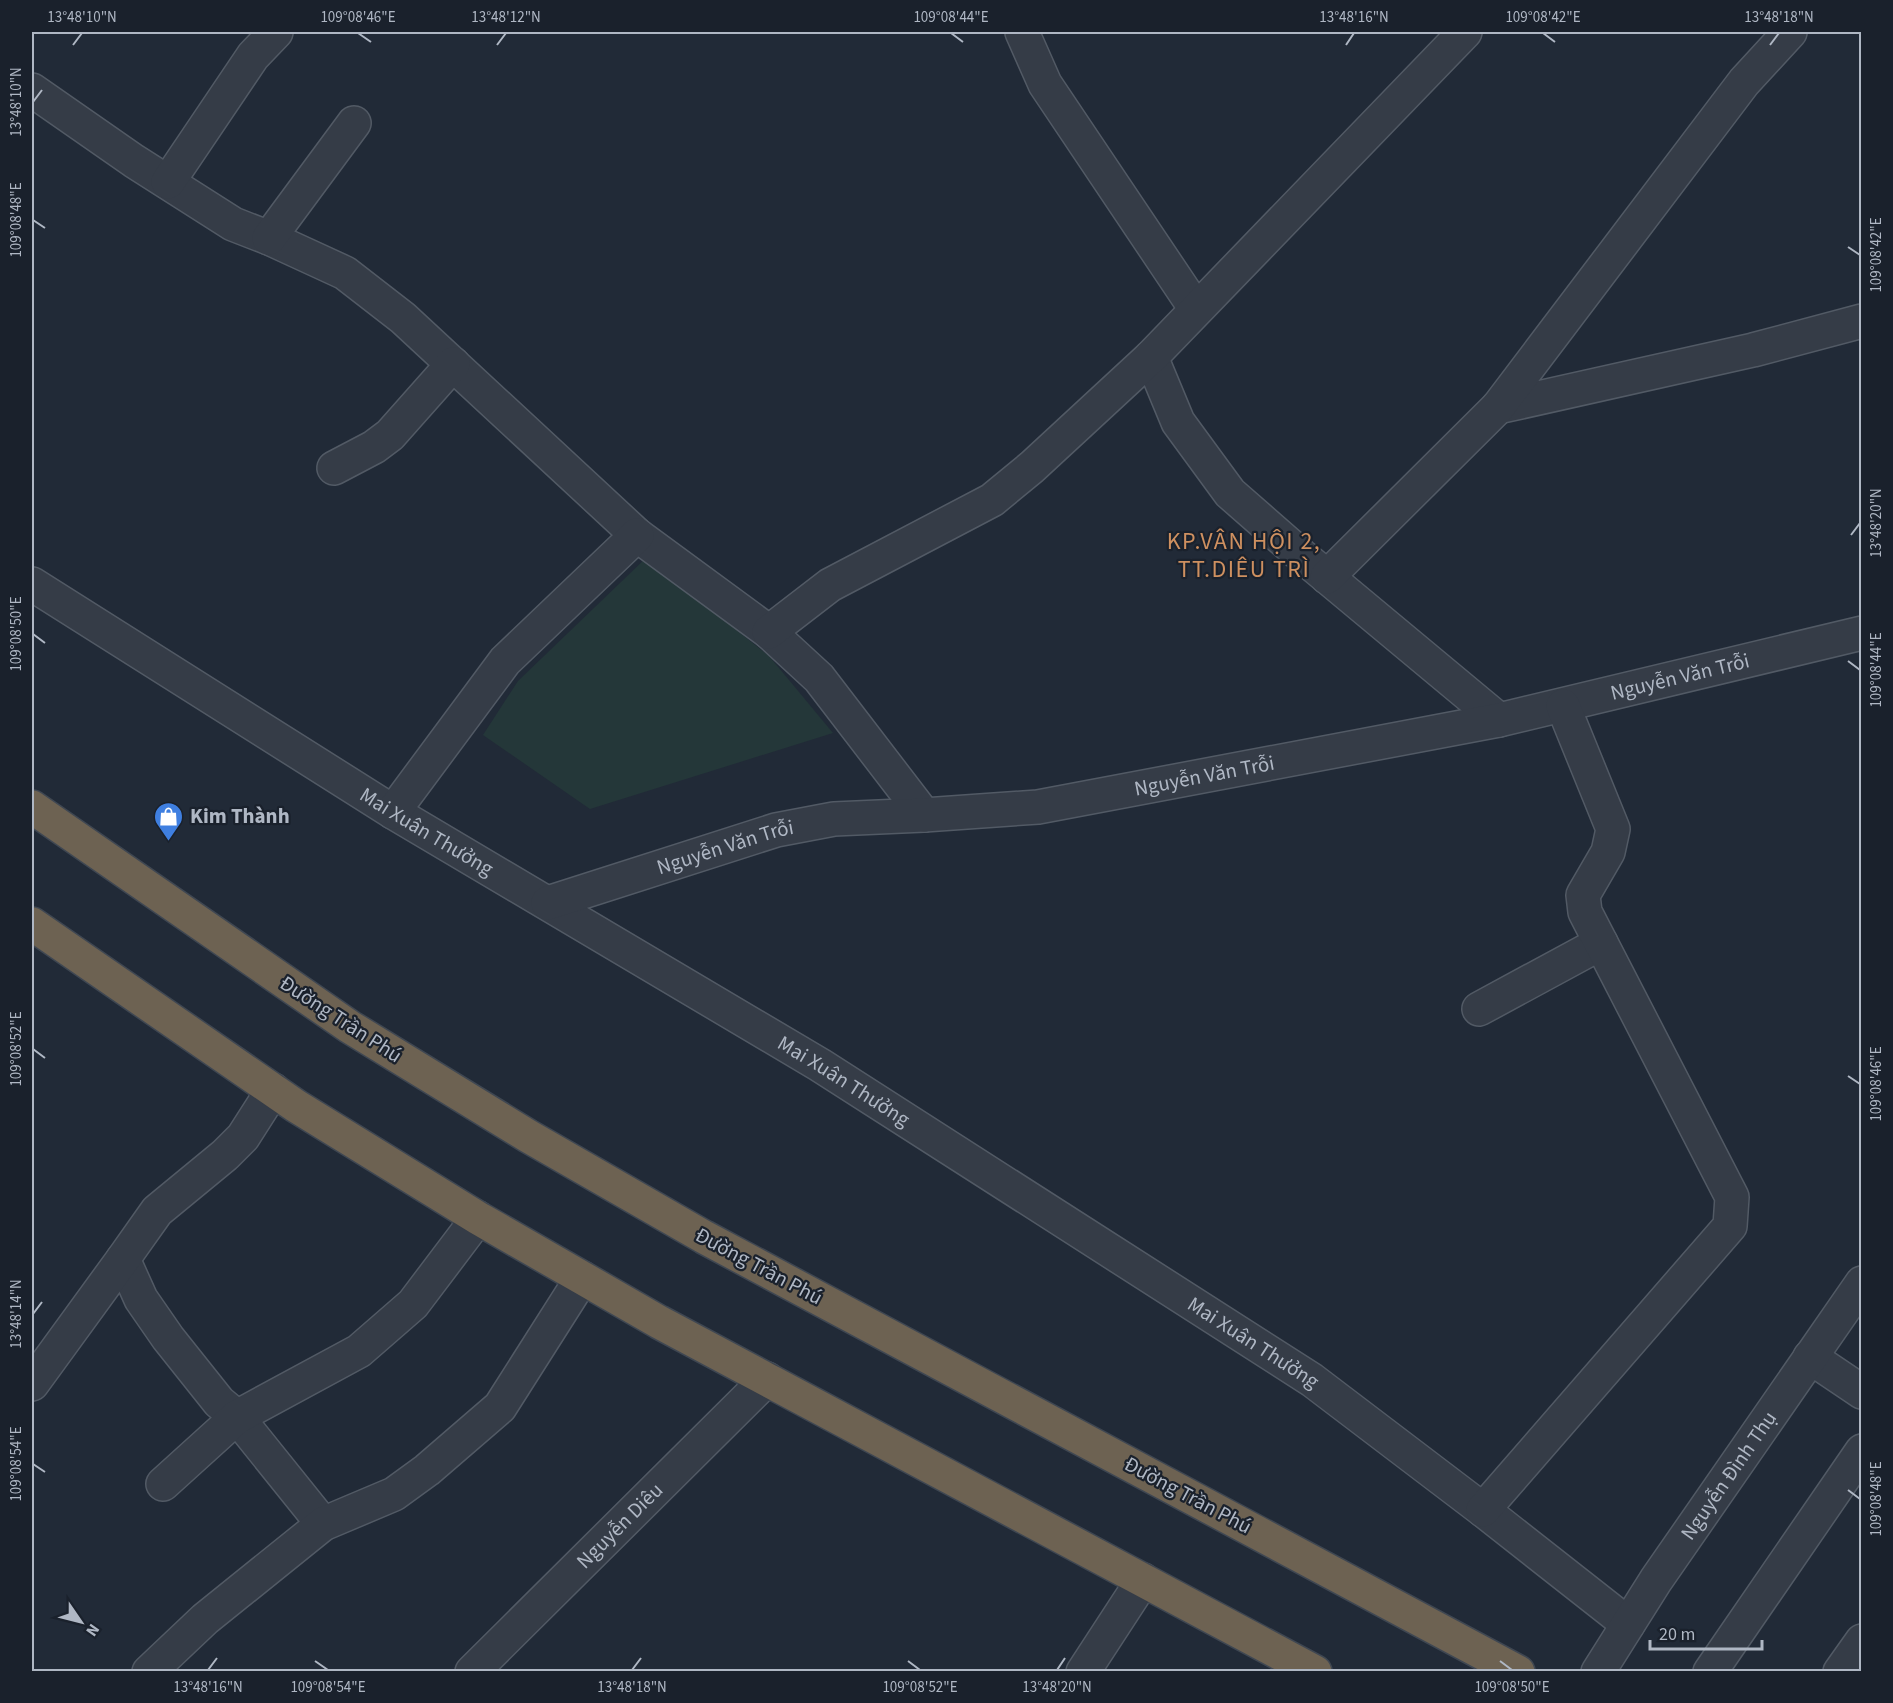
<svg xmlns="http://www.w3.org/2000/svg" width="1893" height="1703" font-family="'Source Sans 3',sans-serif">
	<rect width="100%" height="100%" fill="#212a37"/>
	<path fill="#243739" d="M646,558l123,98 64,77 -243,76 -107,-74 35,-54z"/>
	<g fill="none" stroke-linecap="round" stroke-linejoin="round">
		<defs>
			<g id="minor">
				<path d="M1022,32l23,52 151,225"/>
				<path d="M32,90l102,71 99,63 36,14 76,35 58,45 234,217 132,97 50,46 105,137"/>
				<path d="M168,182l85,-126 23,-24"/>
				<path d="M269,238l85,-115"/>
				<path d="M1151,357l27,65 52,71 72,63 197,164"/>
				<path d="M1498,407l255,-57 109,-29"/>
				<path d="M334,468l40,-21 16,-12 63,-71"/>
				<path d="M1327,577l171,-170 246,-325 46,-50"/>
				<path id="s1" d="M32,584l361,228 427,253 492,315 171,130 145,114"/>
				<path d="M769,632l61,-47 162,-85 40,-33 119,-110 314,-325"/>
				<path d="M393,812l112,-151 132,-126"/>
				<path id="s2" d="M548,903l228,-73 58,-11 90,-4 114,-8 461,-87 363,-87"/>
				<path d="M1479,1009l122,-66"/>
				<path d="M123,1259l18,40 27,39 51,64 18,15 86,107"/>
				<path d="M1810,1357l52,35"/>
				<path d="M32,1384l91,-125 34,-48 68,-56 18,-18 30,-47"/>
				<path d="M163,1484l74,-67 122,-66 54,-47 65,-86"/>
				<path d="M1483,1510l247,-284 2,-29 -147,-285 -2,-17 25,-43 5,-23 -50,-123"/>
				<path d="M149,1672l56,-53 118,-95 71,-30 33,-24 73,-63 82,-129"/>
				<path id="s3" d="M472,1672l295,-293"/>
				<path d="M1083,1672l60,-92"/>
				<path id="s4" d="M1598,1672l58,-92 206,-297"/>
				<path d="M1710,1672l152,-221"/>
				<path d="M1840,1672l22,-31"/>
			</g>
			<path id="highway" d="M32,807l318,220 178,109 176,101 814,435
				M32,924l264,182 182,112 181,104 656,350"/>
		</defs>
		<use href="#minor" stroke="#525a65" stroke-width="36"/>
		<use href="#highway" stroke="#3f4752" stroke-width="36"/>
		<use href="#minor" stroke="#353c47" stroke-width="33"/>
		<use href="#highway" stroke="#6d6252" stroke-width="33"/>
	</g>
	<path fill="none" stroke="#afb7c4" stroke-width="2" d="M358,33l13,9M951,33l12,9M1543,33l12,9M73,45l9,-12M497,45l9,-12M1346,45l8,-12M1770,45l9,-12M33,102l9,-12M33,220l12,8M1848,247l12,8M1851,535l9,-12M33,634l12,9M1848,661l12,9M33,1049l12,9M1848,1076l12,8M33,1314l9,-12M33,1464l12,8M1848,1490l12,9M315,1661l13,9M908,1661l12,9M1500,1661l12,9M208,1670l9,-12M632,1670l9,-12M1057,1670l8,-12"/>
	<defs>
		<symbol id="shop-pin" viewBox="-11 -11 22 30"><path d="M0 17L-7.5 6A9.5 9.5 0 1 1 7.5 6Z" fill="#3f7fe0" stroke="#1a212c"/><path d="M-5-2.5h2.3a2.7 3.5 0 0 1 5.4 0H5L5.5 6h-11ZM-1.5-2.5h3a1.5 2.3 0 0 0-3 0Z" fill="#fff"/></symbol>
	</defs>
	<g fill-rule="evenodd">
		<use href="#shop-pin" x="152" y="800" width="33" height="45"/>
	</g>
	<g text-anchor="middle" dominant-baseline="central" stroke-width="4.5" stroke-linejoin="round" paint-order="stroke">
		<g font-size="21" fill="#afb7c4" stroke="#1a212c">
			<text stroke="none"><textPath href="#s2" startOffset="1158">Nguyễn Văn Trỗi</textPath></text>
			<text stroke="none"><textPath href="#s2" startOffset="672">Nguyễn Văn Trỗi</textPath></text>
			<text stroke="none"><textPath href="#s1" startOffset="466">Mai Xuân Thưởng</textPath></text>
			<text stroke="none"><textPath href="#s2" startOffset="186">Nguyễn Văn Trỗi</textPath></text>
			<text transform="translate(341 1019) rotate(33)">Đường Trần Phú</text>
			<text stroke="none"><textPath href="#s1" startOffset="952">Mai Xuân Thưởng</textPath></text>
			<text transform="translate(759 1266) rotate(28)">Đường Trần Phú</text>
			<text stroke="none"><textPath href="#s1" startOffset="1438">Mai Xuân Thưởng</textPath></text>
			<text stroke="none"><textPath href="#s4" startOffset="236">Nguyễn Đình Thụ</textPath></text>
			<text transform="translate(1188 1495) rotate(28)">Đường Trần Phú</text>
			<text stroke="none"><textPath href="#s3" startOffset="208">Nguyễn Diêu</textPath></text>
		</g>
		<g font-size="21" font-weight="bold" fill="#afb7c4" stroke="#1a212c" text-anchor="start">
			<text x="190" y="816">Kim Thành</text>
		</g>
		<g font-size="24" letter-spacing="1.5" fill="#ce9060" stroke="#1a212c">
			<text x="1244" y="541">KP.VÂN HỘI 2,<tspan x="1244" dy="28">TT.DIÊU TRÌ</tspan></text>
		</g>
	</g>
	<rect width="1893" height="1703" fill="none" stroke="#1a212c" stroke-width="66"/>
	<g transform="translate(81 1622) rotate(125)" stroke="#1a212c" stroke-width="4.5" paint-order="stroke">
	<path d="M0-4.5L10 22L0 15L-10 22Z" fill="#afb7c4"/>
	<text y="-9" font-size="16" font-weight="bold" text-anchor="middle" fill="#afb7c4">N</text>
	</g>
	<path d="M1650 1640v9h112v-9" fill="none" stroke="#afb7c4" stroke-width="3"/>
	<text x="1659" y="1640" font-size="18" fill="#afb7c4" stroke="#1a212c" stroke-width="4.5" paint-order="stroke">20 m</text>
	<rect x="33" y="33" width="1827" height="1637" fill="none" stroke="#afb7c4" stroke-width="2"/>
	<g font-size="15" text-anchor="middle" fill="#afb7c4">
		<text x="82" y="22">13°48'10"N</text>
		<text x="358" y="22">109°08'46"E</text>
		<text x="506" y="22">13°48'12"N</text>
		<text x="951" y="22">109°08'44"E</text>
		<text x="1354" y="22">13°48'16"N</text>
		<text x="1543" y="22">109°08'42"E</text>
		<text x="1779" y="22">13°48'18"N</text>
		<text transform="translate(16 102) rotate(-90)" y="5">13°48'10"N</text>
		<text transform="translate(16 220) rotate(-90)" y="5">109°08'48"E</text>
		<text transform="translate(1876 255) rotate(-90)" y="5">109°08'42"E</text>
		<text transform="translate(1876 523) rotate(-90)" y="5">13°48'20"N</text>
		<text transform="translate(16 634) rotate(-90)" y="5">109°08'50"E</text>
		<text transform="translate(1876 670) rotate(-90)" y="5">109°08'44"E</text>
		<text transform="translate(16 1049) rotate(-90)" y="5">109°08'52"E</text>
		<text transform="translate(1876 1084) rotate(-90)" y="5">109°08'46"E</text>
		<text transform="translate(16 1314) rotate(-90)" y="5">13°48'14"N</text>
		<text transform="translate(16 1464) rotate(-90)" y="5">109°08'54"E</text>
		<text transform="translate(1876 1499) rotate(-90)" y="5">109°08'48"E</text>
		<text x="208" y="1692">13°48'16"N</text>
		<text x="328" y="1692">109°08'54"E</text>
		<text x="632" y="1692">13°48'18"N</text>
		<text x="920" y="1692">109°08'52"E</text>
		<text x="1057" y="1692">13°48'20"N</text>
		<text x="1512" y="1692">109°08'50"E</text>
	</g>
</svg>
